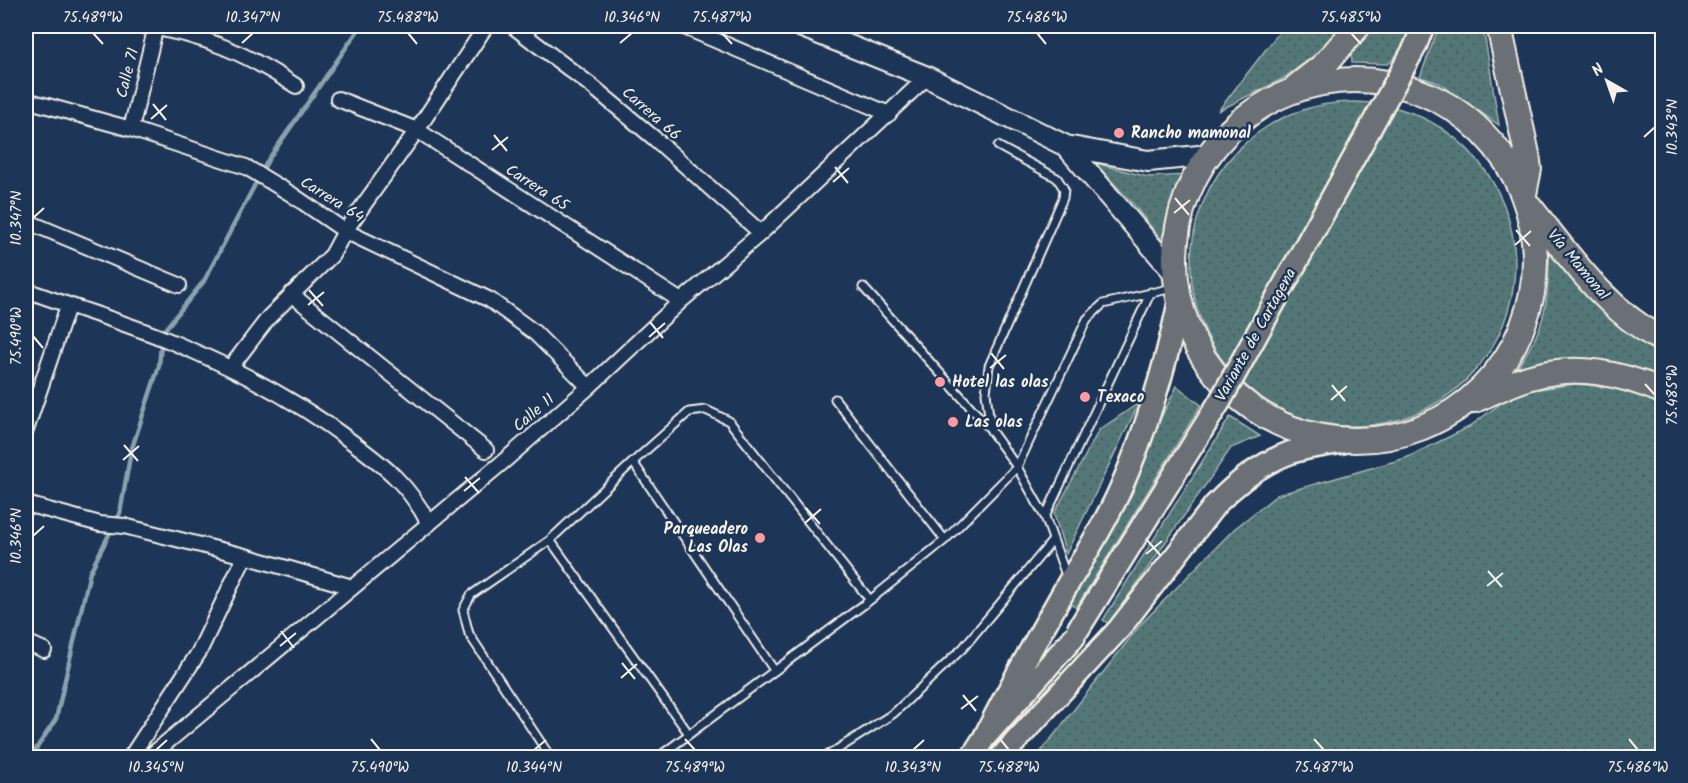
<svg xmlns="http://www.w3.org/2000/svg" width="1688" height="783" font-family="Kalam,sans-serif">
	<defs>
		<pattern id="grass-dots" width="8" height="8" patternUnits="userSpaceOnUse" patternTransform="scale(1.5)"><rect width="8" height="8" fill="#537677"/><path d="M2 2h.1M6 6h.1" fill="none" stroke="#4e5f5e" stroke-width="1.8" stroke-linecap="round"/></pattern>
	</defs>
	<rect width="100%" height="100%" fill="#1d3557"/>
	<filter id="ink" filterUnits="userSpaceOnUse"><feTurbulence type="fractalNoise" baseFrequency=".0167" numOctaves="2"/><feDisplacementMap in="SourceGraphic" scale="12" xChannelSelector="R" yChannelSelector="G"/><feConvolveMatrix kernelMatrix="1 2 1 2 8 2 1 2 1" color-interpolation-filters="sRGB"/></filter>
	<g filter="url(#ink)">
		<path fill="url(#grass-dots)" stroke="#a4b4b0" stroke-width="1.5" d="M1284,26h60l-24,25 -38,28 -64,32z
			M1367,26h43l-8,25 -14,13 -36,-1 -1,-15z
			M1439,26h44l16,99 -60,-42 -19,-6z
			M1191 264a162 162 0 1 1 324 0a162 162 0 1 1-324 0Z
			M1095,163l53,14 39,-2 -26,64 -29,-36z
			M1550,249c31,42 63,81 112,103v32l-146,-14c10,-16 21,-32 26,-50 7,-23 6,-48 8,-71z
			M1576,384l49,5 37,15v340l-13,13 -613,1 105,-134 93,-95 43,-34 129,-37 63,-31 35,-26 28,-11z
			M1177,386l24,19 -125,203 -7,-7z
			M1139,403l-73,151 -12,-40 45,-84z
			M1230,417l30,19 -29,12 -122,176 -6,-4z"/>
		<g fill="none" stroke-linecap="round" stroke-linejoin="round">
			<path stroke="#89a2ad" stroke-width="4.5" d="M30,758l26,-39 34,-147 30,-59 11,-62 28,-85 3,-33 42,-52 64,-121 93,-134"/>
			<defs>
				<path id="lane" d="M998,146l59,32 7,11 -1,9 -74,168 -3,27 5,38 26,36 28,50 22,61
					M863,287l128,143
					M835,399l110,141
					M1045,517l106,-225
					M550,540l139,194
					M774,670l-141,-208 56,-50 17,-2 23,11 141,179
					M551,758l-82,-124 -6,-24 8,-15 79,-55 83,-78
					M657,758l213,-158 75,-60 72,-73 70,-148 16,-15 74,-17
					M824,758l70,-45 69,-65 90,-108"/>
				<path id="street" d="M144,26c59,8 103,28 152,60
					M682,26l207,88
					M514,27l79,60 61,51 107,95
					M338,99l79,31 264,171
					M26,100l105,29 115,38 45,27 54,37 145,69 44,32 55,55
					M131,129l25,-103
					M26,221l153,64
					M26,290c48,18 98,32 146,52 63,26 126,59 180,100 34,25 57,43 77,82
					M291,294l195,156
					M230,368l39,-51 63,-62 13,-24 72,-101 69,-104
					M26,430l42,-124
					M26,504l74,20 24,2 121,30 107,31
					M26,642l18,8
					M130,758l69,-106 46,-96
					M148,758l356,-297 85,-74 92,-86 80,-68 166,-156"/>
				<path id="secondary" d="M800,26l127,51 139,69 82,15 61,-6
					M1066,146l110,129"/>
				<path id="primary" d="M984,738c26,-53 56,-105 85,-156 18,-30 37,-60 51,-92 27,-61 45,-122 59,-187
					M1003,755l116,-126 96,-124c22,-23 46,-42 77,-53 16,-5 34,-7 51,-10
					M971,758l13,-20 90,-101"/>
				<path id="highway" d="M1499,26l28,128 2,15 -5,25
					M1175 260a180 180 0 1 1 360 0a180 180 0 1 1-360 0Z
					M1296,87l28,-22 34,-39
					M1530,207c40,50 75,102 132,133
					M1475,400c18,-8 37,-18 56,-23 46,-13 89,-4 131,14"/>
			</defs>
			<use href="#lane" stroke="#f4f1e8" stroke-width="11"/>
			<use href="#street" stroke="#f4f1e8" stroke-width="18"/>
			<use href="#secondary" stroke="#f4f1e8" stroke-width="24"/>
			<use href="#primary" stroke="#f4f1e8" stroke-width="26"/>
			<use href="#highway" stroke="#f4f1e8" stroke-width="28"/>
			<use href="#lane" stroke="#1d3557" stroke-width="7"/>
			<use href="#street" stroke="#1d3557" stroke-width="14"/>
			<use href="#secondary" stroke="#1d3557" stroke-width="20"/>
			<use href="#primary" stroke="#6a7074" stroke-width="21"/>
			<use href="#highway" stroke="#6a7074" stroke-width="24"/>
			<defs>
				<path id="primary-bridge" d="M1077,631l143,-230 195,-354 8,-21"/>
			</defs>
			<use href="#primary-bridge" stroke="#f4f1e8" stroke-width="26" stroke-linecap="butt"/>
			<use href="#primary-bridge" stroke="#6a7074" stroke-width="21"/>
		</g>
	</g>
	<path fill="none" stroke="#f4f1e8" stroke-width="2" d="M93,33l10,11M408,33l9,11M722,33l10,11M1037,33l9,11M1351,33l10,11M242,43l11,-10M620,43l12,-10M153,104l13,16M151,119l16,-14M494,135l13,16M1644,137l11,-10M492,150l16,-13M835,167l13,16M833,182l16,-14M1175,198l14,17M1174,213l16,-13M33,218l11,-10M1516,230l14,16M1515,245l16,-14M309,290l14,16M308,305l16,-13M650,322l13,16M33,336l10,12M649,337l16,-14M991,353l13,16M990,368l16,-13M1645,384l10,11M1332,385l13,16M1331,400l16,-14M124,445l14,16M123,460l16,-14M465,477l14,16M464,491l16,-13M806,508l14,16M805,523l16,-14M33,536l11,-10M1147,540l14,16M1146,554l16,-13M1488,571l14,16M1487,586l16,-13M281,631l13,17M280,646l16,-13M622,663l13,16M621,678l16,-14M963,695l13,16M961,709l17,-13M371,739l9,11M685,739l10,11M1000,739l9,11M1314,739l10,11M1629,739l9,11M156,750l11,-10M534,750l12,-10M913,750l11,-10"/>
	<g fill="#ff9aa2" stroke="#1d3557" stroke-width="2">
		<circle cx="1119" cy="133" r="6"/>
		<circle cx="940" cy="382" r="6"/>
		<circle cx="1085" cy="397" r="6"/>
		<circle cx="953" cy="422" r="6"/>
		<circle cx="760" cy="538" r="6"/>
	</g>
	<g text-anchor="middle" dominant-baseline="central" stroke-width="5" stroke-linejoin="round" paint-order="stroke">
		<g font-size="16" fill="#f4f1e8" stroke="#1d3557">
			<text transform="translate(128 73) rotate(-76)">Calle 71</text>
			<text transform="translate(651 114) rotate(41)">Carrera 66</text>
			<text transform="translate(537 188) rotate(33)">Carrera 65</text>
			<text transform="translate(332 200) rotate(32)">Carrera 64</text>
			<text transform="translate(1578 265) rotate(50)">Vía Mamonal</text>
			<text transform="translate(1256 335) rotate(-61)">Variante de Cartagena</text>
			<text transform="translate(534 413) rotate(-41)">Calle 11</text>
		</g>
		<g font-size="16" font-weight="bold" fill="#f4f1e8" stroke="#1d3557" text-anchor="start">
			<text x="1131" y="133">Rancho mamonal</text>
			<text x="952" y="382">Hotel las olas</text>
			<text x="1097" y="397">Texaco</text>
			<text x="965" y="422">Las olas</text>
			<text x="748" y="529" text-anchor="end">Parqueadero<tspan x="748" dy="18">Las Olas</tspan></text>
		</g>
	</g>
	<rect width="1688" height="783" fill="none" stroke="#1d3557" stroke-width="66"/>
	<g transform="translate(1607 81) rotate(320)" stroke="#1d3557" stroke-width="4.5" paint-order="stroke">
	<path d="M0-4.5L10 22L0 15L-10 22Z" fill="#f4f1e8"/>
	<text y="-9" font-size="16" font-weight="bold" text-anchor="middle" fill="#f4f1e8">N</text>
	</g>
	<rect x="33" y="33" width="1622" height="717" fill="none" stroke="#f4f1e8" stroke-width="2"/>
	<g font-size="15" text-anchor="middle" fill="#f4f1e8">
		<text x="93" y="22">75.489°W</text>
		<text x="253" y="22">10.347°N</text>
		<text x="408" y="22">75.488°W</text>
		<text x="632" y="22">10.346°N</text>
		<text x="722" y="22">75.487°W</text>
		<text x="1037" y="22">75.486°W</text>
		<text x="1351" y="22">75.485°W</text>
		<text transform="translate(1672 127) rotate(-90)" y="5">10.343°N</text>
		<text transform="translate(16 218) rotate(-90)" y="5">10.347°N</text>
		<text transform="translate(16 336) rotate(-90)" y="5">75.490°W</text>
		<text transform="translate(1672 395) rotate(-90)" y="5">75.485°W</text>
		<text transform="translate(16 536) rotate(-90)" y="5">10.346°N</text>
		<text x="156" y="772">10.345°N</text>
		<text x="380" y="772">75.490°W</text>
		<text x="534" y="772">10.344°N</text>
		<text x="695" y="772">75.489°W</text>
		<text x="913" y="772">10.343°N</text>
		<text x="1009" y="772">75.488°W</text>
		<text x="1324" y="772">75.487°W</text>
		<text x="1638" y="772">75.486°W</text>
	</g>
</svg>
